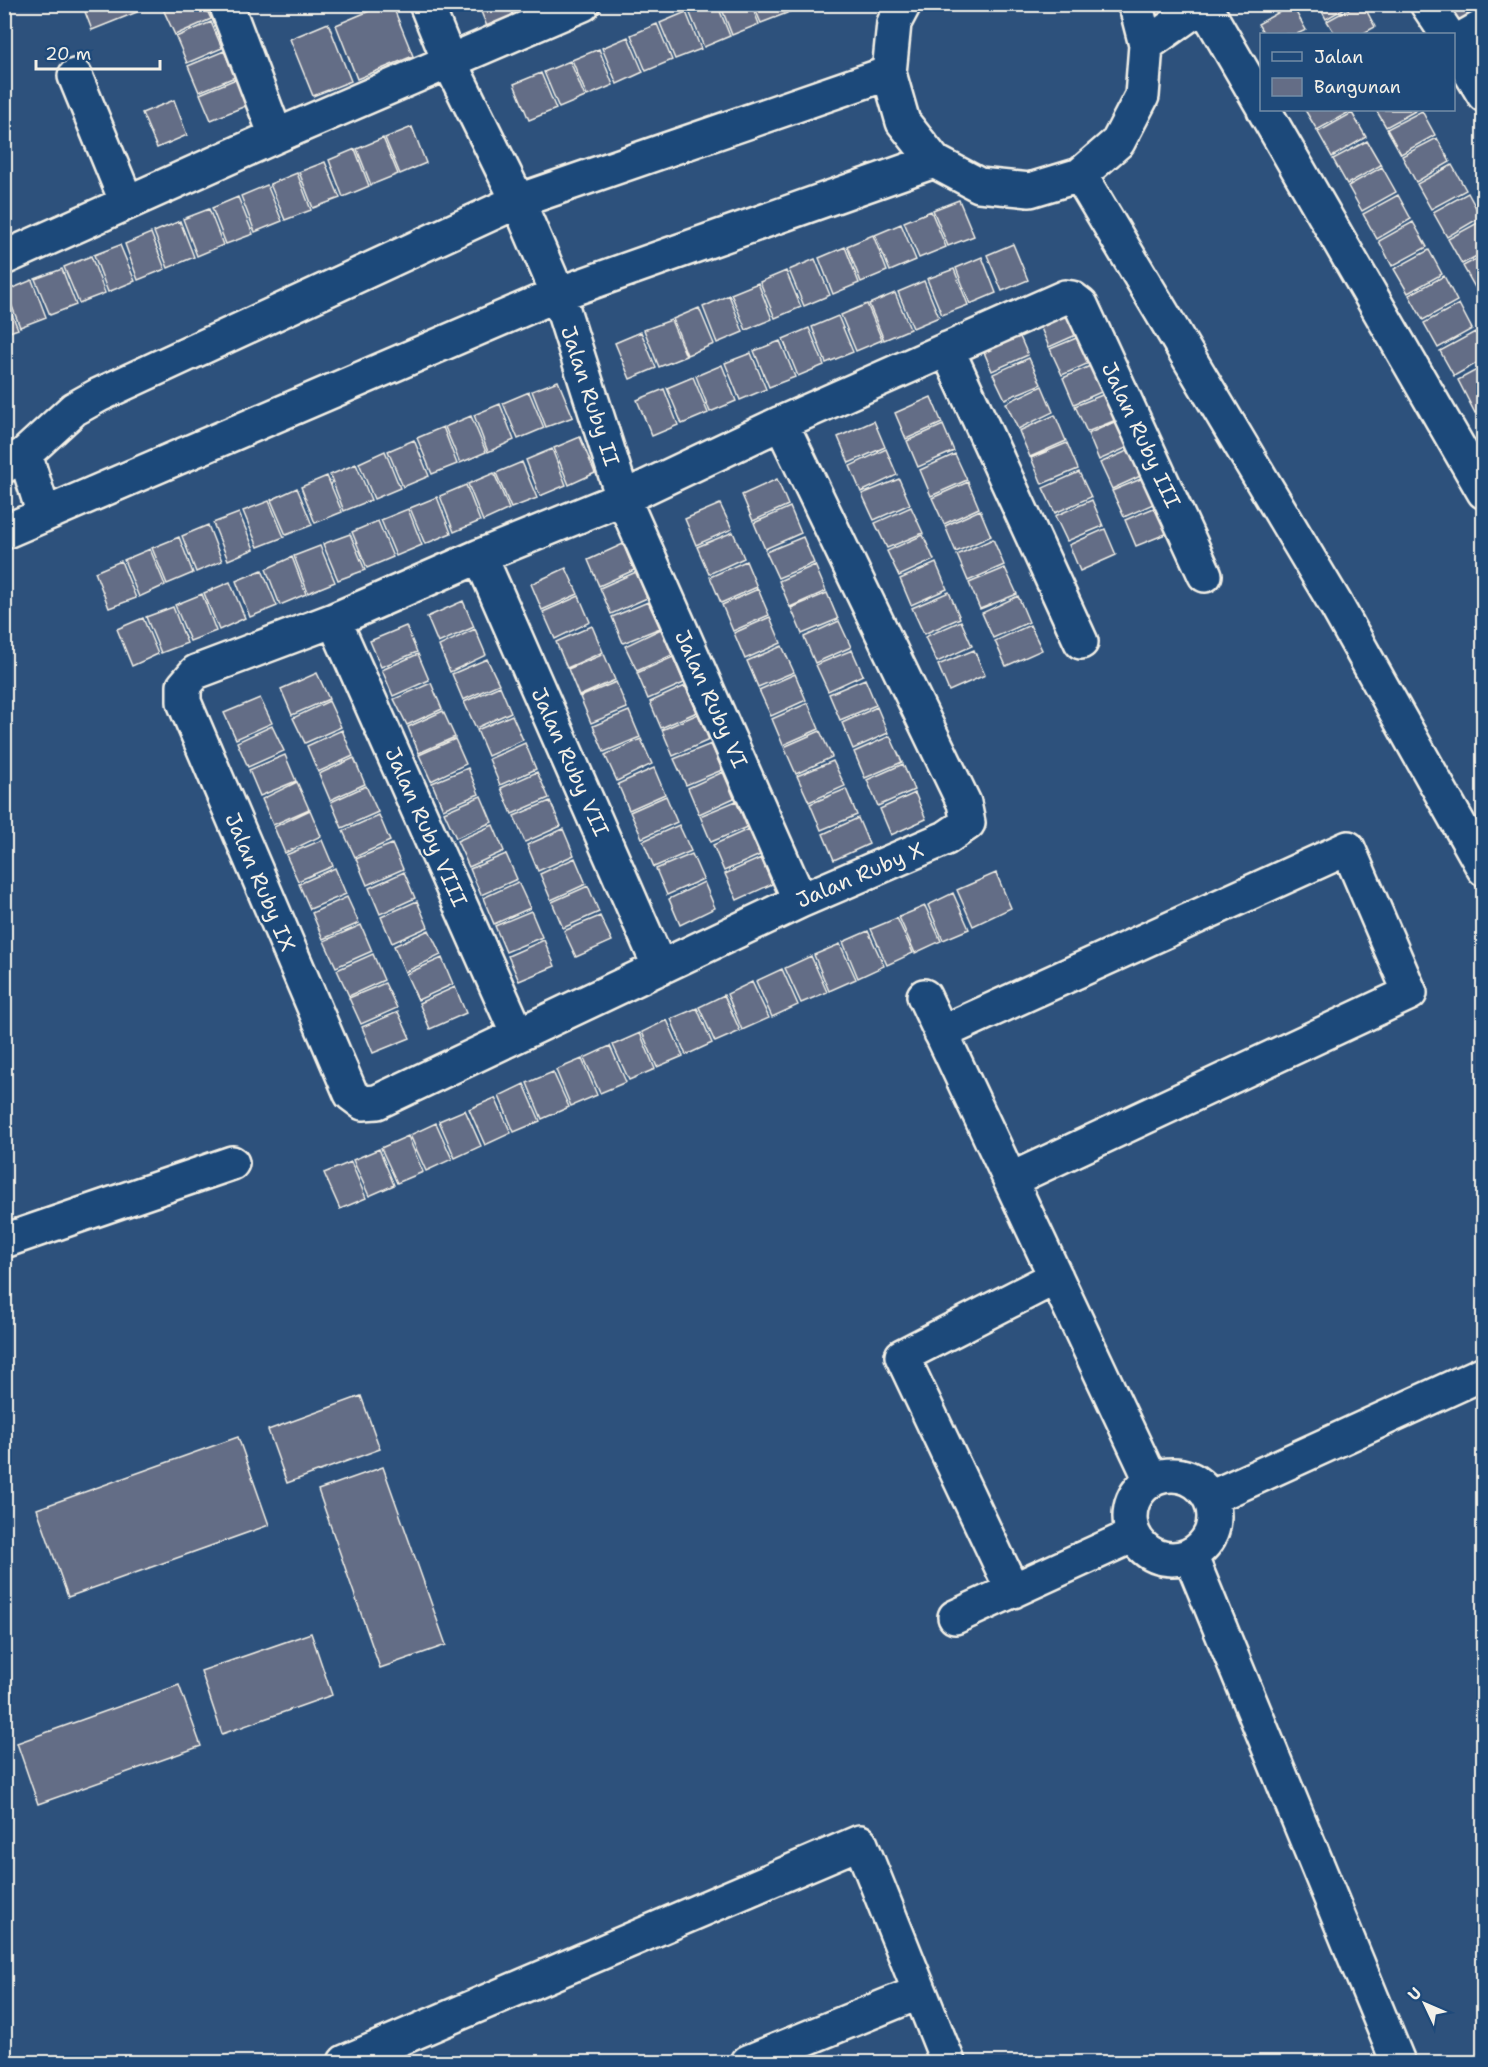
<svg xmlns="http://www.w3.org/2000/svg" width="1488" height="2067" font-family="'Shantell Sans',sans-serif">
	<rect width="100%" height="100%" fill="#2d517c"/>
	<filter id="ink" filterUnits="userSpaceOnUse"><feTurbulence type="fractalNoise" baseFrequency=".0167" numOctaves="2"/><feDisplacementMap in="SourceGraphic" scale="12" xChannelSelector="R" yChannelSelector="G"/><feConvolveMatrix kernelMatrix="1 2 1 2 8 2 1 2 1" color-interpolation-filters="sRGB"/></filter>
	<g filter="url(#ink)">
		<path fill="#646d86" stroke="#f4f1e8" stroke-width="1.5" d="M82,4h53l2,8 -45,18z
			M174,4h30l7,15 -36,16 -12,-26z
			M386,4h6l21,52 -56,23 -21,-54z
			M478,4h31l5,13 -26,12z
			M512,4h31l-26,12z
			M704,4h13l13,32 -26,11 -15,-36z
			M720,4h31l8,20 -27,11z
			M753,4h31l3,9 -26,10z
			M786,4h21l-18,8z
			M1318,4h34l-26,15z
			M1358,4h5l12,23 -13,7h-27l-8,-13z
			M1443,4h41v14l-26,14z
			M1292,5l14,25 -9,4h-33l-6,-10z
			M686,12l15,37 -26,10 -15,-36z
			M211,22l11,26 -35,15 -11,-26z
			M328,23l23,58 -38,15 -23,-57z
			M657,24l15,36 -26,11 -15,-36z
			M628,37l15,35 -26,12 -15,-36z
			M599,49l14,36 -26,11 -15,-36z
			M224,51l11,26 -36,15 -11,-26z
			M570,61l15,36 -26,11 -15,-36z
			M541,73l15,36 -27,11 -15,-36z
			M236,79l12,26 -37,15 -11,-26z
			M174,100l13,35 -30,13 -15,-35z
			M1305,110h46v1l-34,19z
			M1376,110h41l-31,17z
			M1422,111l13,24 -34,19 -14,-25z
			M1352,113l14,24 -34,20 -14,-25z
			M412,127l14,36 -26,11 -15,-36z
			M383,138l15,36 -27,11 -14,-36z
			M1437,138l13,24 -34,20 -14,-26z
			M1367,141l14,24 -34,19 -14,-25z
			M355,149l14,37 -26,11 -14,-37z
			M325,162l15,36 -27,10 -14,-36z
			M1452,165l14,25 -35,19 -14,-25z
			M1382,167l14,25 -34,19 -14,-25z
			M297,173l14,37 -26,10 -15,-36z
			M267,185l15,36 -27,11 -14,-36z
			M1468,193l13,24 -34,20 -14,-25z
			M1398,195l13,24 -34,20 -14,-25z
			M238,197l15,37 -27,10 -14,-36z
			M959,200l15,36 -26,10 -15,-36z
			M209,209l14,36 -26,11 -14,-37z
			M931,211l15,36 -27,11 -15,-36z
			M1483,220l1,32 -22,12 -14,-25z
			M180,221l14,36 -26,11 -14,-36z
			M1413,222l14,25 -35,19 -13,-25z
			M901,224l15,36 -26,11 -15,-36z
			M151,233l14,36 -27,11 -13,-36z
			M873,235l14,36 -26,11 -14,-36z
			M1013,244l15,36 -26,11 -15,-36z
			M120,245l15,36 -27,11 -14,-37z
			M845,247l14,36 -26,11 -14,-36z
			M1429,250l13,24 -34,19 -14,-24z
			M1484,255v32l-7,4 -14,-25z
			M91,256l14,37 -26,10 -15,-36z
			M982,257l14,36 -26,11 -14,-36z
			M815,259l15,36 -26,11 -15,-36z
			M62,269l14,36 -26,10 -15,-36z
			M954,269l14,36 -26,10 -15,-36z
			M786,271l15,36 -26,11 -15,-36z
			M1444,276l13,25 -34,19 -14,-25z
			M32,280l14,37 -26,10 -14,-36z
			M924,281l15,36 -26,11 -15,-36z
			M758,283l14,36 -26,11 -15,-36z
			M895,293l15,36 -26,11 -15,-36z
			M4,295l14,34 -14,5z
			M729,295l14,37 -26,11 -14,-36z
			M867,304l15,36 -26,11 -15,-36z
			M1459,304l13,25 -34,19 -14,-25z
			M1074,305l11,26 -36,16 -11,-26z
			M699,308l15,36 -27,11 -14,-36z
			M838,316l15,36 -27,11 -14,-36z
			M671,320l15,36 -27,11 -15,-37z
			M809,328l15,37 -26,11 -15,-37z
			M1017,330l11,25 -36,16 -11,-26z
			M641,332l15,36 -26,11 -15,-36z
			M1475,332l9,16v11l-30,17 -14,-25z
			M1086,334l12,25 -36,16 -12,-26z
			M780,341l15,36 -26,10 -15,-36z
			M751,353l15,36 -26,11 -15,-37z
			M1029,358l12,26 -36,15 -12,-25z
			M1099,362l11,26 -36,16 -11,-26z
			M722,365l14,36 -26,11 -14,-36z
			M1484,366v42l-9,5 -17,-33z
			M693,377l15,36 -26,11 -15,-36z
			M558,381l15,36 -27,10 -14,-36z
			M1042,386l11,26 -35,17 -12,-26z
			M664,389l14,36 -26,11 -15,-36z
			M1112,391l11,26 -36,15 -12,-26z
			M529,392l15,36 -26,11 -15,-36z
			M931,397l11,26 -36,16 -11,-26z
			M500,404l14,36 -26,12 -14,-37z
			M1055,415l11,26 -36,16 -11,-26z
			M471,416l15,36 -26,11 -15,-36z
			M1123,418l12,26 -36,16 -11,-26z
			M874,421l11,26 -36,16 -11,-26z
			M943,425l11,26 -36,16 -11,-26z
			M443,427l14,37 -25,10 -15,-36z
			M580,437l15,36 -26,12 -15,-37z
			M414,440l15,36 -26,11 -15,-36z
			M1067,443l11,26 -36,15 -11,-26z
			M1136,447l11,26 -35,16 -12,-26z
			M552,449l14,36 -26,11 -14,-36z
			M886,449l11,26 -36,17 -11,-26z
			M385,451l15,37 -26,11 -15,-36z
			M955,454l12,26 -36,16 -11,-26z
			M522,462l15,36 -26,10 -15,-35z
			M356,464l15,36 -27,11 -14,-36z
			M1079,472l12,25 -36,16 -12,-25z
			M494,473l15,36 -26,12 -15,-37z
			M327,476l15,36 -27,11 -14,-36z
			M1148,476l12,25 -36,16 -12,-26z
			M777,479l11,26 -35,16 -11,-26z
			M899,479l11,25 -36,16 -12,-26z
			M968,482l11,26 -35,16 -12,-26z
			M466,485l14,36 -26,11 -14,-36z
			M297,488l15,37 -26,10 -15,-35z
			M437,497l14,36 -26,11 -15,-36z
			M1092,500l11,26 -36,15 -12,-25z
			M269,501l15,36 -26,10 -15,-36z
			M720,504l12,25 -36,16 -11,-26z
			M1161,505l12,26 -37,15 -11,-26z
			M790,507l11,26 -36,16 -11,-26z
			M911,507l12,26 -36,15 -12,-25z
			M408,509l14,36 -26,11 -15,-36z
			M980,510l11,26 -35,16 -11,-26z
			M239,513l15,36 -26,11 -15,-37z
			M378,521l15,36 -26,11 -15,-36z
			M208,525l14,36 -26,11 -14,-36z
			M1105,529l11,26 -36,16 -11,-26z
			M733,532l11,26 -35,16 -12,-27z
			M350,534l15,36 -27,10 -15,-36z
			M923,535l11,25 -35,16 -12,-25z
			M179,537l14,36 -26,11 -15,-36z
			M803,537l11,26 -36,15 -12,-26z
			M993,539l11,26 -36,16 -11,-26z
			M623,544l11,26 -35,16 -11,-26z
			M320,546l15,36 -27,11 -14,-37z
			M150,549l15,36 -26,12 -15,-37z
			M292,557l14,37 -26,11 -14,-36z
			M121,561l15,37 -27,10 -14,-36z
			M746,561l11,26 -36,16 -11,-26z
			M936,563l11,26 -36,16 -11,-26z
			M815,565l11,26 -36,16 -11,-26z
			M566,568l12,26 -36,16 -11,-26z
			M1005,568l12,26 -37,15 -11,-26z
			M262,570l15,36 -27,11 -14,-36z
			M636,572l11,26 -36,16 -11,-26z
			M230,582l15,36 -26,12 -15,-37z
			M758,589l11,26 -36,16 -11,-26z
			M949,592l11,26 -36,16 -12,-26z
			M827,593l11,26 -36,15 -11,-26z
			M202,594l14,37 -26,10 -15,-36z
			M579,596l11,26 -35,17 -12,-27z
			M1018,596l11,26 -36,16 -11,-25z
			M463,601l11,26 -36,16 -11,-26z
			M648,602l12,26 -37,15 -11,-26z
			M173,607l14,36 -26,10 -15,-36z
			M770,617l11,26 -36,16 -11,-26z
			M143,618l15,36 -26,12 -15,-37z
			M839,621l12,26 -36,16 -11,-26z
			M961,621l11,25 -35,16 -12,-25z
			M1030,625l12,25 -36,16 -11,-25z
			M406,626l11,26 -36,15 -11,-26z
			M592,626l11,26 -36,16 -11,-26z
			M475,629l11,26 -36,17 -11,-26z
			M661,629l11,26 -35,16 -12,-25z
			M782,646l12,26 -36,15 -11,-26z
			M852,650l11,25 -35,16 -12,-26z
			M974,650l11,25 -36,16 -11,-26z
			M418,654l11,26 -36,16 -11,-26z
			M604,654l11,26 -36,16 -11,-27z
			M673,657l11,26 -36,16 -11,-26z
			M487,659l12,25 -36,16 -11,-26z
			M317,673l12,26 -37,16 -11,-26z
			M795,674l11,26 -35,16 -12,-26z
			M865,679l11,26 -36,15 -11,-26z
			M616,682l11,26 -36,15 -11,-26z
			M431,683l11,26 -35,16 -13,-26z
			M500,686l11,26 -35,16 -12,-26z
			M685,686l12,26 -36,16 -11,-26z
			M260,698l12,25 -36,16 -12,-26z
			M329,701l12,26 -36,16 -12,-25z
			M808,703l11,26 -36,16 -11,-26z
			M877,707l11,26 -35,16 -11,-26z
			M443,711l12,26 -36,16 -11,-26z
			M629,711l11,26 -36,15 -11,-26z
			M698,714l11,26 -36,16 -11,-26z
			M512,715l11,25 -35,16 -11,-26z
			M272,726l12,25 -36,16 -11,-25z
			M342,730l11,26 -35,16 -11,-26z
			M820,731l12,26 -36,17 -12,-27z
			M890,736l12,26 -37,16 -11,-26z
			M455,739l11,25 -35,17 -12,-26z
			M641,739l11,25 -35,17 -12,-26z
			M525,743l11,26 -36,16 -11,-26z
			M711,744l11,26 -36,15 -12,-26z
			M285,755l11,26 -36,15 -11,-26z
			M354,758l11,26 -35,16 -11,-26z
			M833,761l12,25 -36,16 -12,-26z
			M903,764l11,26 -36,16 -11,-26z
			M468,768l11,26 -36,15 -11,-26z
			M654,768l11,26 -36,16 -11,-26z
			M537,772l12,26 -37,16 -11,-26z
			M723,772l11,26 -35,16 -11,-26z
			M297,782l12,27 -36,16 -11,-26z
			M366,786l12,26 -36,16 -11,-26z
			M846,789l11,26 -36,15 -11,-26z
			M915,793l11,26 -35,16 -11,-26z
			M481,796l11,26 -36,16 -12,-26z
			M666,796l11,26 -35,16 -12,-26z
			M550,801l11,25 -36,16 -11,-26z
			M736,801l11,26 -36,15 -11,-26z
			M310,810l11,26 -36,17 -11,-26z
			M379,815l11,26 -35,16 -12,-26z
			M858,818l11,26 -35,16 -11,-26z
			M493,825l11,26 -35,16 -12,-26z
			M679,825l12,26 -37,16 -11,-26z
			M563,829l11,26 -36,16 -11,-26z
			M749,829l11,26 -36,16 -11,-26z
			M322,840l11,26 -35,15 -12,-26z
			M392,844l11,25 -36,16 -11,-26z
			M506,854l11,25 -36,16 -11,-26z
			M692,854l11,25 -36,16 -11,-26z
			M575,858l11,26 -35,16 -11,-26z
			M761,858l11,26 -35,16 -12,-26z
			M335,868l11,26 -36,15 -11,-25z
			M404,872l11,26 -35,16 -11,-26z
			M996,873l15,35 -38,18 -16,-36z
			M518,882l12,26 -36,16 -11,-26z
			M704,882l11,26 -35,17 -11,-26z
			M588,886l11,26 -36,16 -11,-26z
			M953,893l16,36 -26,11 -15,-35z
			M347,897l12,26 -36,16 -11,-26z
			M417,901l11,26 -36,16 -11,-26z
			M925,906l16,35 -26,12 -16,-36z
			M531,911l11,26 -36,15 -11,-26z
			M600,916l12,25 -36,16 -12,-26z
			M897,918l16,35 -26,12 -16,-36z
			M361,925l11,26 -36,16 -12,-26z
			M429,930l12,25 -36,17 -11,-26z
			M868,931l16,35 -26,12 -15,-36z
			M544,940l11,26 -36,15 -11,-25z
			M840,944l16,35 -27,12 -15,-36z
			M373,954l11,26 -35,16 -12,-26z
			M811,956l16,36 -26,11 -16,-35z
			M442,958l11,26 -35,16 -12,-26z
			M782,969l16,36 -26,12 -16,-36z
			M752,982l17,36 -27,12 -15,-36z
			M385,983l12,25 -36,16 -12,-26z
			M455,987l11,26 -36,16 -11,-26z
			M724,995l16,36 -25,11 -16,-35z
			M697,1008l15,35 -26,12 -15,-36z
			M398,1012l12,26 -37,15 -11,-26z
			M667,1020l16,36 -26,11 -15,-35z
			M640,1033l15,36 -26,11 -16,-35z
			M610,1046l16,36 -26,11 -16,-35z
			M582,1059l15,36 -26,11 -15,-36z
			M553,1072l16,35 -27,12 -15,-36z
			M524,1084l16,37 -26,11 -15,-36z
			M495,1098l16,35 -26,12 -16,-36z
			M465,1110l16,36 -26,12 -16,-37z
			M436,1123l16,36 -26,12 -16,-36z
			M408,1136l15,36 -26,11 -16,-35z
			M379,1149l15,36 -25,11 -16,-36z
			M351,1162l15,36 -26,11 -16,-36z
			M361,1396l19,53 -93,34 -19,-53z
			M238,1437l31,88 -201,72 -31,-88z
			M383,1467l63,178 -66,23 -62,-178z
			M311,1633l21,62 -110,39 -21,-63z
			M179,1685l22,61 -163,58 -21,-61z"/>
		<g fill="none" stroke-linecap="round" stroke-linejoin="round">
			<defs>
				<path id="street" d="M226,4l50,132
					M426,4l24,59 68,138 40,93 65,204 177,403
					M904,4l-10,19 -5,50 14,49 31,39 45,24 51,5 50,-15 38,-33 24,-46 4,-51 -9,-35 -3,-6
					M1427,4l20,30
					M1204,5l58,100
					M1454,43l30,-17
					M1146,45l58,-41
					M1454,45l30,50
					M75,76l52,127
					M1264,110l220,382
					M1080,175l255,428 149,266
					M4,258l272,-122 307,-132
					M947,349l134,293
					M781,423l183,380 4,20 -22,15 -146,63 -423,201 -14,1 -12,-9 -167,-392v-16l12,-14 138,-52 146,-64 143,-58 158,-75 284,-126 7,1 9,7 124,270
					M25,454l19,61
					M4,466l21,-12 49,-45 25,-14 419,-194 371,-128
					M4,532l554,-238 376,-133
					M480,556l180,412
					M334,620l184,415
					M924,996l227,484
					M941,1033l407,-185 62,145 -400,187
					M4,1241l228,-78
					M1130 1517a42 42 0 1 1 84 0a42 42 0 1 1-84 0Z
					M1210,1498l274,-125
					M1190,1555l208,507
					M1013,1591l-111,-235 154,-79
					M955,1617l179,-82
					M345,2062l515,-220 88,220
					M748,2062l172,-70"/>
			</defs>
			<use href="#street" stroke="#f4f1e8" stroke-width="38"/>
			<use href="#street" stroke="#1f4a7a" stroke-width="33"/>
		</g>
	</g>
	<g text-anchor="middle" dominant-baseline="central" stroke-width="4.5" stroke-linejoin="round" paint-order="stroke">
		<g font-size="21" fill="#f4f1e8" stroke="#1f4a7a">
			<text transform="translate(590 396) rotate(72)">Jalan Ruby II</text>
			<text transform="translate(1141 435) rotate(65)">Jalan Ruby III</text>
			<text transform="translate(711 699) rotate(66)">Jalan Ruby VI</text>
			<text transform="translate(570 762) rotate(66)">Jalan Ruby VII</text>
			<text transform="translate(426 827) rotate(66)">Jalan Ruby VIII</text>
			<text transform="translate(860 875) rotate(-23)">Jalan Ruby X</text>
			<text transform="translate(260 882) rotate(67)">Jalan Ruby IX</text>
		</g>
	</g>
	<rect width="1488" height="2067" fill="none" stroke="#1f4a7a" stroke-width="24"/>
	<rect x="12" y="12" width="1464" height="2043" fill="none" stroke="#f4f1e8" stroke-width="2" filter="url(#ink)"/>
	<rect x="1260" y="33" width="195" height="78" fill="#1f4a7a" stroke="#748da6" stroke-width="1.5"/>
	<rect x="1272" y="52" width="30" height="9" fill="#1f4a7a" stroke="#748da6" stroke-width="1.5"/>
	<text x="1314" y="63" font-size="18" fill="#f4f1e8">Jalan</text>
	<rect x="1272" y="78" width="30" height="18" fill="#646d86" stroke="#748da6" stroke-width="1.5"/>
	<text x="1314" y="93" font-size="18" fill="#f4f1e8">Bangunan</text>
	<g transform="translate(1425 2004) rotate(314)" stroke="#1f4a7a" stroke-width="4.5" paint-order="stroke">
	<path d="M0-4.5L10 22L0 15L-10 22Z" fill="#f4f1e8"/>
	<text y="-9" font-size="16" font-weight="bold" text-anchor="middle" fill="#f4f1e8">U</text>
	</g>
	<path d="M36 60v9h124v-9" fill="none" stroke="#f4f1e8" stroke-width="3"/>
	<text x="45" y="60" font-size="18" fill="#f4f1e8" stroke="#1f4a7a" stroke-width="4.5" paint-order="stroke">20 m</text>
</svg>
